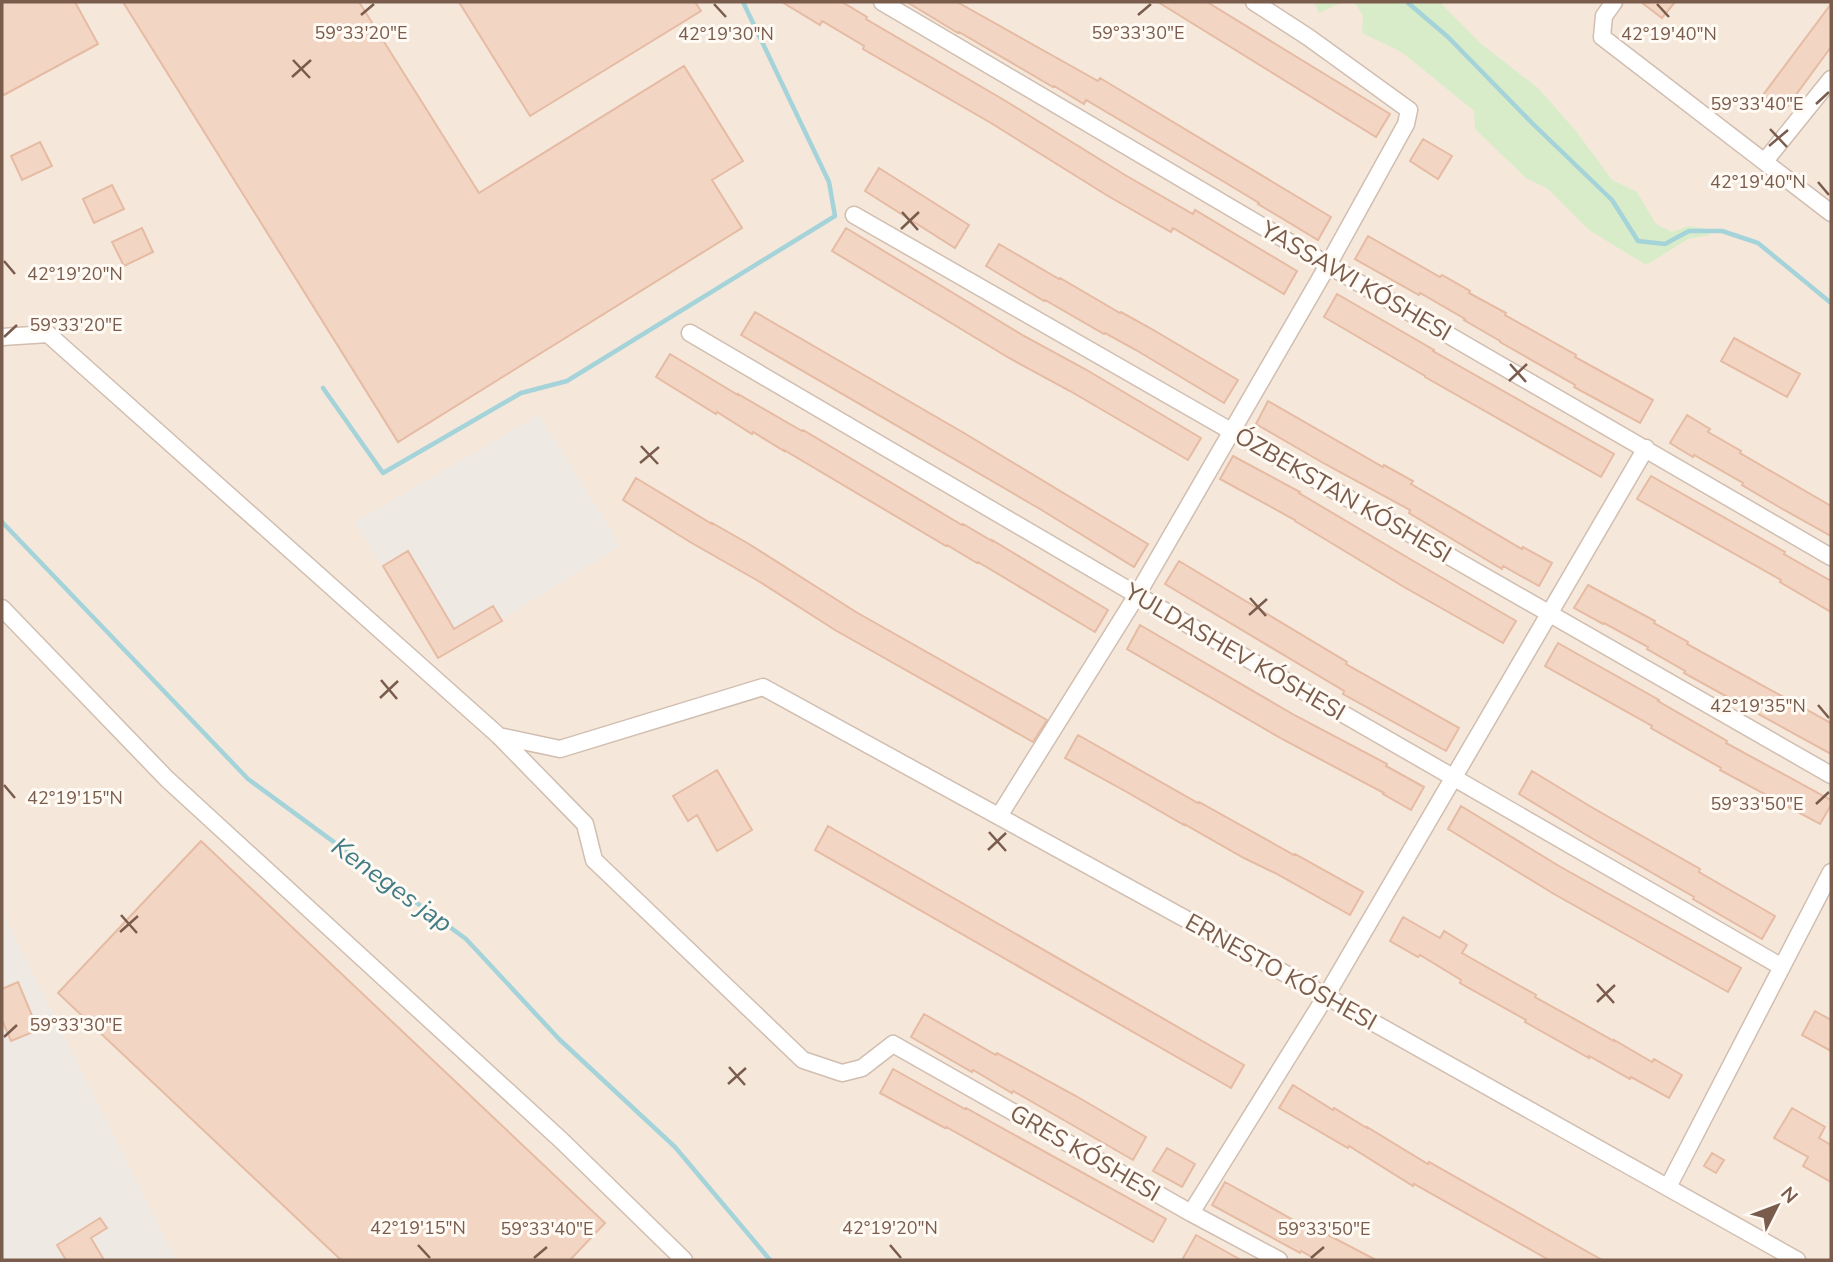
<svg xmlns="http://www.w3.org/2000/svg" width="1833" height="1262" font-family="'Nunito Sans',sans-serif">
	<rect width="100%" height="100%" fill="#fdf6ec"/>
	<path fill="#f5e8da" d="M2,2h1829v1258h-1829z"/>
	<path fill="#efe9e4" d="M539,415l82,131 -183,112 -83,-136z
		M2,912l174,348h-174z"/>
	<path fill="#d8ecc9" d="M1314,2h127l4,6 34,34 59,46 38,43 36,49 25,12 19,32 16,8 16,-6 21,3 1,6 -22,4 -42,26 -57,-35 -41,-41 -22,-11 -51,-49 -1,-18 -71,-58 -41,-20 1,-17 -8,-13h-15l-21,10z"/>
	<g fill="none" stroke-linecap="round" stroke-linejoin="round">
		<path stroke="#a5d3da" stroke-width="4.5" d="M1407,2l41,35 84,86 80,77 26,41 27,3 24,-13h33l36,12 73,60
			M323,388l60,85 138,-80 46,-12 268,-165 -6,-34 -86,-180
			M2,522l246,257 218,160 93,100 116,108 95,113"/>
	</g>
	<path fill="#f3d5c3" stroke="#e6bba3" stroke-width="2" d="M2,2h73l23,42 -96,52z
		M123,2h236l120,191 205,-127 59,95 -31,19 30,48 -344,214z
		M459,2h236l6,9 -171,105z
		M782,2h60l25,15 -1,2 138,81 121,75 68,39 2,-4 102,61 -13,23 -111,-66 -2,4 -63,-36 -117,-73 -128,-74 1,-3 -42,-25 -2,4z
		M907,2h50l141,79 2,-3 231,139 -13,23 -60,-36 1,-1 -43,-26 -130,-77 -2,4 -30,-18 -1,1 -94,-55 -1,1z
		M1158,2h49l183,112 -14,23z
		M1641,2h34l-13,16z
		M1831,4v43l-47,64 -21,-16z
		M1423,139l29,17 -14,23 -28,-18z
		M40,142l12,24 -30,14 -11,-24z
		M879,168l90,57 -14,23 -90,-57z
		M112,185l12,24 -30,14 -11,-24z
		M142,228l11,24 -29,14 -12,-24z
		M846,228l178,108 61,33 116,69 -13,22 -118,-69 -61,-33 -177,-107z
		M1368,236l72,41 2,-2 28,16 -1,2 37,20 -1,2 71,40 -1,2 78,43 -13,23 -66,-36 1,-2 -75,-43v-1l-36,-21 1,-1 -45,-26 -1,2 -64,-36z
		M999,244l60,35 1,-1 60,35 1,-1 29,16 88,52 -14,23 -88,-53 -31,-17 -1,1 -59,-34 -1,1 -58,-35z
		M1337,294l97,56 -1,1 181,103 -13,23 -176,-100v-1l-101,-59z
		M755,312l209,121 184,111 -14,23 -94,-58 -299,-174z
		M1734,338l66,36 -13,23 -66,-36z
		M670,354l68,41v-1l64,37 1,-1 159,95 1,-1 29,17v-1l116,70 -13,22 -117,-70 -1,1 -30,-18 -1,1 -162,-96v1l-31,-19 -1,2 -35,-22 -1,2 -60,-37z
		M1268,401l115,66 1,-2 29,16 -2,3 111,65 1,-2 29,16 -13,23 -36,-20 -1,3 -93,-56 1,-3 -85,-46 -69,-40z
		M1687,415l23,14 -2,3 33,19 -1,2 91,53v30l-52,-29 -37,-22 1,-2 -49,-28 -1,2 -23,-14z
		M1233,456l67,36 -1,1 111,66 106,62 -13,22 -99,-56 -109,-66v-1l-75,-41z
		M1651,476l134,76 -1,2 47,27v31l-51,-30 1,-2 -144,-81z
		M636,478l76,46v-1l37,21 107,68 191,108 -14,22 -198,-112 -75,-48 -70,-40 -67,-42z
		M408,551l46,78 39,-23 9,15 -64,37 -55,-92z
		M1179,561l168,101 -1,2 113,64 -13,23 -103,-57 1,-3 -179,-107z
		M1588,585l67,36 -1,2 34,19 -1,2 144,79v31l-147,-81 1,-2 -38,-22 1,-2 -44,-24 -1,1 -29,-16z
		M1140,625l156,91 91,48 -1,2 38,21 -13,23 -28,-16 1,-1 -102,-54 -155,-90z
		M1558,643l101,57 -1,1 69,40 -1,2 105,57v5l-11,19 -100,-54 1,-2 -70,-40 1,-2 -107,-60z
		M1078,735l120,68 1,-1 95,53 1,-1 68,38 -13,23 -75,-42 -31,-15 -60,-34v1l-59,-34 -60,-33z
		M717,770l35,60 -35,21 -20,-36 -9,6 -15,-25z
		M1532,771l61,37 107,61 -1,3 76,44 -13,23 -69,-40 1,-2 -106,-61 -69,-42z
		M1461,806l98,60 182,102 -13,24 -174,-98 -106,-65z
		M828,826l416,239 -13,23 -416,-238z
		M201,841l404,382 -35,37h-229l-283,-267z
		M1403,917l37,21 4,-7 23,14 -5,8 74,42 -1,2 79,44v-1l38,22 2,-3 28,16 -13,23 -38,-21 -1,2 -41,-23v2l-64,-36 1,-2 -66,-37 1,-3 -41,-25 -2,2 -28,-16z
		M18,982l20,48 -27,11 -9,-21v-31z
		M1815,1011l16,9v31l-29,-16z
		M924,1014l72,41 1,-2 79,43 70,41 -13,23 -85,-49 -35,-20 -1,2 -39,-23 -1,2 -61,-35z
		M893,1069l72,40 1,-1 200,111 -13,23 -207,-115 -1,1 -65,-35z
		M1293,1085l40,25 1,-2 33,20v-1l61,37 1,-2 173,98h-53l-135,-76 -1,2 -64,-40 -1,2 -69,-40z
		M1792,1108l33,19 -6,11 12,7v37l-28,-16 5,-9 -34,-19z
		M1167,1148l28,16 -13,23 -29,-16z
		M1712,1153l12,7 -8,13 -12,-7z
		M1225,1182l90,50 2,-3 59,31h-59l-16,-9 -1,2 -88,-48z
		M100,1218l7,10 -16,10 13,22h-38l-9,-15z
		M1196,1235l45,25h-59z"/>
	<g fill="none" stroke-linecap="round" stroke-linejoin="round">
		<defs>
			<path id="minor" d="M882,2l446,263 503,292
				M1614,2l-10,14 -2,21 229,176
				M1765,161l66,-82
				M854,215l977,560
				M690,333l447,262 645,372
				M2,337l46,-3 451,402 61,13 203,-62 563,309 471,264
				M2,608l165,171 394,361 123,120
				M499,736l86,88 9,36 209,200 39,13 20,-5 31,-24 298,169 88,47
				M999,816l138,-221 191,-330 78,-141 3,-14 -101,-73 -54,-35
				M1668,1187l163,-315
				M1191,1213l135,-217 320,-548"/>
		</defs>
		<use href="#minor" stroke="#d1beb0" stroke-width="19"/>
		<use href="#minor" stroke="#fff" stroke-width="16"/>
	</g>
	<path fill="none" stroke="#7a5c4d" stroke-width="2.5" d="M714,4l12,13M1657,4l12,13M361,15l13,-11M1138,15l13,-11M293,60l17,18M292,77l19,-17M1816,104l13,-12M1770,129l17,18M1769,146l19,-16M1818,182l11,13M902,212l16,18M901,229l18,-17M4,261l11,13M4,337l13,-12M1510,364l16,18M1509,381l18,-17M641,446l17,18M640,463l19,-16M1250,598l16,18M1249,615l18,-16M381,680l16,19M380,698l18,-17M1818,705l11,13M4,785l11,13M1816,804l13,-12M989,832l17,19M988,850l18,-17M121,915l16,18M120,932l18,-16M1597,984l17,19M1597,1002l18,-17M4,1037l13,-12M729,1067l16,18M728,1084l18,-16M418,1245l12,13M890,1245l11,13M534,1258l13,-11M1311,1258l13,-11"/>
	<g text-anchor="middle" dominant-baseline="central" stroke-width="6" stroke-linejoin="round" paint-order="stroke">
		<g font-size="24" fill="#7a5c4d" stroke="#fffaf3">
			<text transform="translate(1356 281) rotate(30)">YASSAWI KÓSHESI</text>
			<text transform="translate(1343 495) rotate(30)">ÓZBEKSTAN KÓSHESI</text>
			<text transform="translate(1235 652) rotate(30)">YULDASHEV KÓSHESI</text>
			<text transform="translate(1281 972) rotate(29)">ERNESTO KÓSHESI</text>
			<text transform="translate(1085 1153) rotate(30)">GRES KÓSHESI</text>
		</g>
		<g font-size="26" font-style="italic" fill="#437c86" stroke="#fffaf3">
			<text transform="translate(392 885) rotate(36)">Keneges jap</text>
		</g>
	</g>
	<g font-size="18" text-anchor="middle" fill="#7a5c4d" stroke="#fffaf3" stroke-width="6" stroke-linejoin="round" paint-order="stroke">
		<text x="361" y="39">59°33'20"E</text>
		<text x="1138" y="39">59°33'30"E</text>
		<text x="726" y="40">42°19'30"N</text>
		<text x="1669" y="40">42°19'40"N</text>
		<text x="1757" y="110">59°33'40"E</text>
		<text x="1758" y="188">42°19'40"N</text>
		<text x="75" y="280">42°19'20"N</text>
		<text x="76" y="331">59°33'20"E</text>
		<text x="1758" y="712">42°19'35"N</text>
		<text x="75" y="804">42°19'15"N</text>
		<text x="1757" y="810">59°33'50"E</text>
		<text x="76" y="1031">59°33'30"E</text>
		<text x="418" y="1234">42°19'15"N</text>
		<text x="890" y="1234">42°19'20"N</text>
		<text x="547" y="1235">59°33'40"E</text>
		<text x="1324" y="1235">59°33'50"E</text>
	</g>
	<rect width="1833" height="1262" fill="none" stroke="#7a5c4d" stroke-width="7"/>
	<g transform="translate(1777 1206) rotate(48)" stroke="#fffaf3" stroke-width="5" paint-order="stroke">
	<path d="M0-5L12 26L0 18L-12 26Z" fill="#7a5c4d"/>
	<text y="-10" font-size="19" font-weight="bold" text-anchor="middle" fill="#7a5c4d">N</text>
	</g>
</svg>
